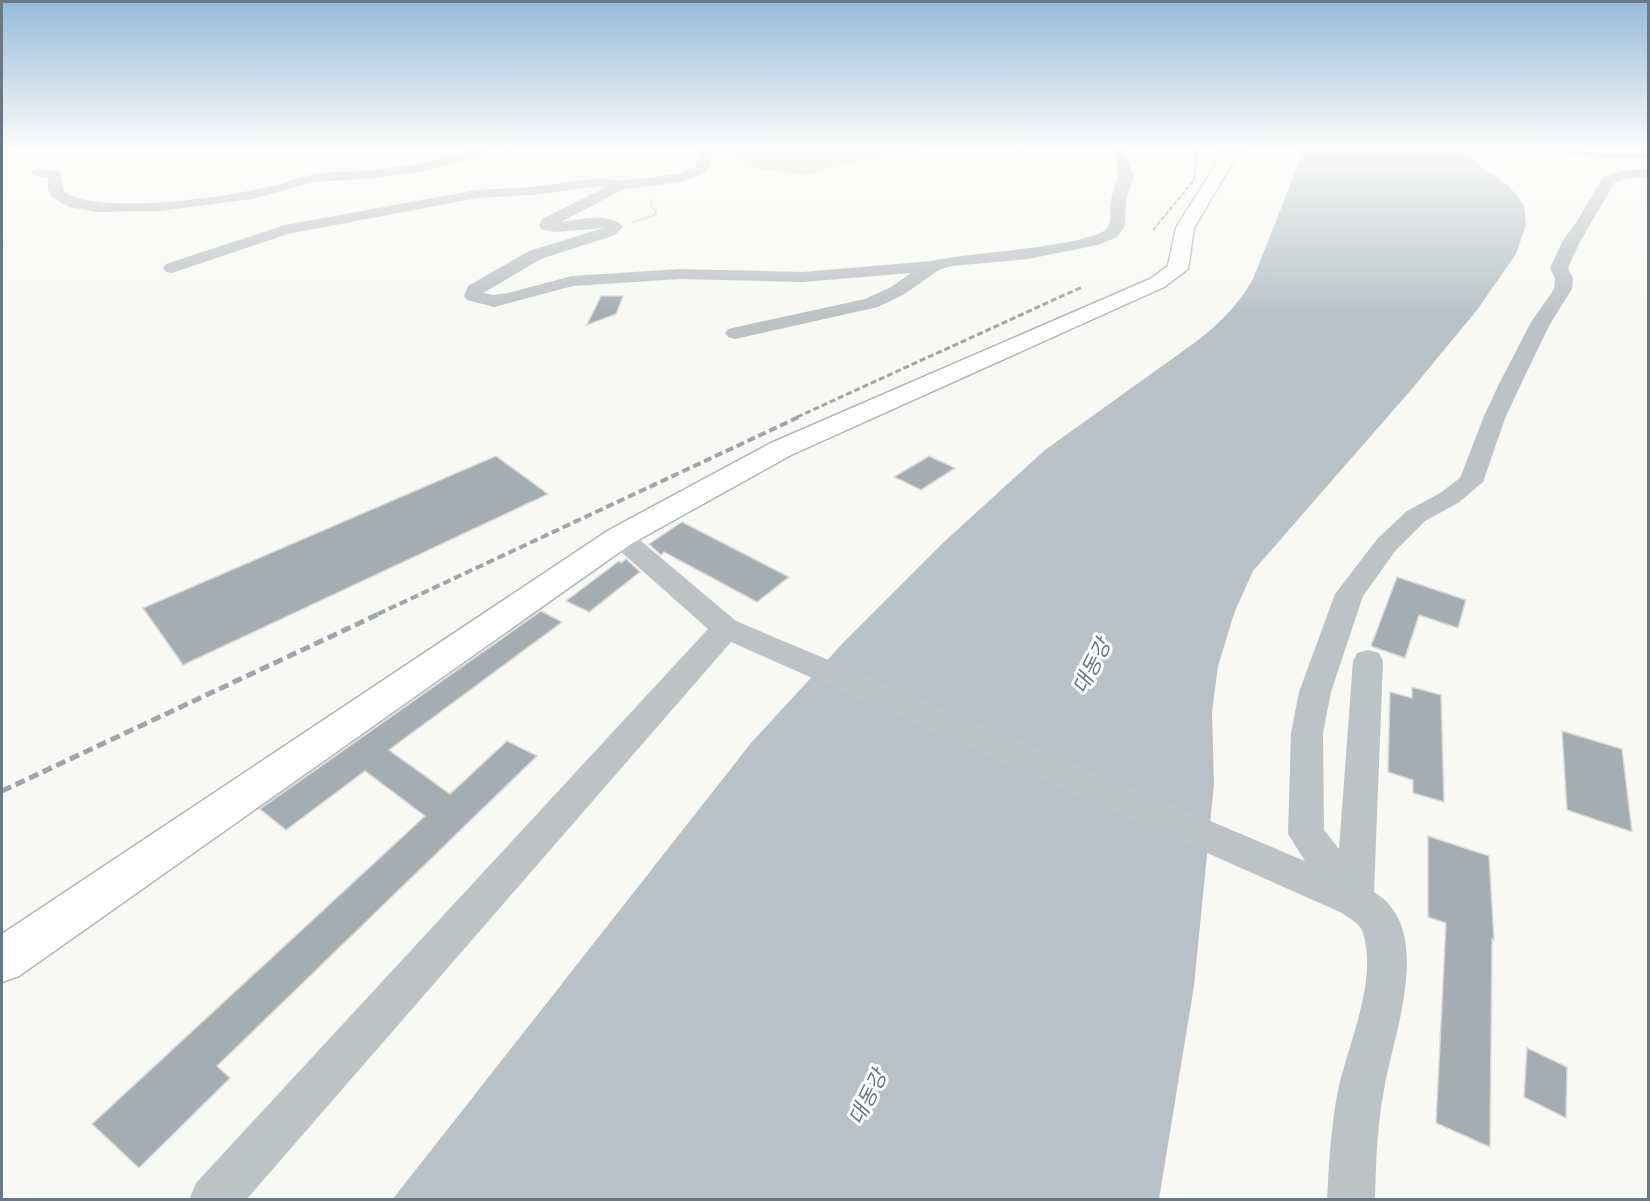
<svg xmlns="http://www.w3.org/2000/svg" width="1650" height="1201" font-family="'Open Sans','Noto Sans KR',sans-serif">
	<rect width="100%" height="100%" fill="#f8f8f5"/>
	<path fill="#d7dcd5" d="M715,148h215l-92,18 -32,9 -54,-7z"/>
	<path fill="#b8c2c6" d="M1305,148h157l16,16 31,22 15,19 2,20 -10,29 -39,56 -66,80 -158,181 -18,40 -17,55 -6,46 2,72 -20,202 -35,213 -767,1 359,-457 92,-100 103,-103 99,-90 152,-109c23,-18 42,-37 56,-62z"/>
	<g fill="none" stroke-linecap="round" stroke-linejoin="round">
		<path stroke="#b8c2c6" stroke-width="4" d="M1464,148l184,9"/>
	</g>
	<path fill="#a4adb2" stroke="#d9d9d8" stroke-width="1.5" d="M601,296h22l-7,18 -29,11z
		M496,456l52,38 -365,171 -40,-57z
		M929,456l26,12 -34,22 -27,-13z
		M682,522l107,55 -32,25 -93,-50 -3,3 -12,-11z
		M626,559l14,13 -51,40 -23,-11 53,-40 2,2z
		M1397,577l69,23 -8,28 -39,-13 -14,43 -34,-12z
		M541,611l21,11 -173,128 61,44 57,-53 30,15 -320,310 13,12 -91,90 -47,-44 333,-308 -60,-45 -79,59 -26,-21z
		M1412,687l29,8 3,107 -31,-9v-13l-25,-8 2,-80 22,6z
		M1562,731l60,18 10,83 -65,-22z
		M1428,836l61,20 5,84 -2,-1 -2,208 -54,-24 10,-200 -18,-6z
		M1527,1048l40,19 -1,51 -42,-21z"/>
	<g fill="none" stroke-linecap="round" stroke-linejoin="round">
		<defs>
			<path id="primary" d="M1226,148h15l-47,80 -6,41 -24,18 -373,168 -160,89 -612,432 -17,6v-48l607,-404 162,-87 379,-164 18,-13 8,-38z"/>
		</defs>
		<use href="#primary" stroke="#b1b6ba" stroke-width="3"/>
		<path stroke="#b8bbbe" stroke-width="2" stroke-dasharray="1.5 1.5" stroke-linecap="butt" d="M633,222l22,-7 1,-5 -5,-4 1,-8"/>
		<path fill="#bdc2c5" fill-rule="evenodd" d="M474,148h18l-17,9 -51,14 -48,7 -62,4 -62,17 -91,12 -63,1 -29,-5 -17,-10 -4,-8v-11l-14,-3 -2,-3 7,-4 21,4 4,20c40,24 161,5 208,-6 15,-3 29,-10 44,-12 15,-3 30,-2 46,-3 38,-3 76,-9 112,-23z
			M692,148h16l6,4 -8,21 -26,9 -56,7 -63,33c18,-2 48,-11 62,5l-8,8 -74,24 -58,34 11,2 14,-2 64,-17 108,-7 123,3 129,-11c28,-8 164,-14 176,-34 4,-7 1,-19 3,-27 7,-29 12,-22 0,-52h12l11,28 -8,25 -1,25 -8,11 -19,8 -70,14 -77,7 -12,4 -36,25 -25,12 -143,32 -7,-2 -3,-4 3,-4 137,-30 26,-12 20,-14 -108,9 -123,-3 -107,7 -79,21 -27,-7 -3,-4 4,-10 61,-35 75,-23 -49,4 -14,-3 -2,-3 3,-7 64,-32 -7,-1 -66,9 -56,3 -189,36 -116,39 -6,-1 -3,-4 3,-4 119,-39 192,-35 56,-3 66,-9 22,3 57,-7 17,-7 5,-13z
			M1648,169v8l-20,1 -14,5c-16,29 -34,55 -46,85l5,10 -1,11 -22,35 -29,60 -15,32 -23,66 -25,21 -33,18 -29,29 -33,46 -32,96 -8,41 1,97 15,19 14,-188 4,-8 11,-3 11,3 4,8 -9,231c62,37 19,143 10,198 -7,36 -8,73 -9,110h-48c2,-37 4,-74 11,-110 10,-46 40,-109 25,-157 -3,-10 -14,-15 -23,-21l-609,-270 -485,558h-57l7,-17 512,-554 -97,-86 -4,-6 4,-6 9,-2 9,2 107,90 569,240 -17,-27 3,-101 8,-41 36,-98 43,-56 29,-27 33,-18 20,-15 24,-62 15,-32 31,-60 24,-35 1,-11 -5,-10 13,-28 13,-17 27,-46 23,-7z"/>
		<use href="#primary" fill="#fff" fill-rule="evenodd"/>
		<path stroke="#9fa6ab" stroke-width="2" stroke-dasharray="4.5 2" stroke-linecap="butt" d="M1153,230l41,-50 3,-32"/>
		<path stroke="#9fa6ab" stroke-width="3" stroke-dasharray="6 3" stroke-linecap="butt" d="M797,417l285,-130"/>
		<path stroke="#9fa6ab" stroke-width="4" stroke-dasharray="8 4" stroke-linecap="butt" d="M378,614l423,-198"/>
		<path stroke="#9fa6ab" stroke-width="5" stroke-dasharray="10 5" stroke-linecap="butt" d="M2,791l379,-178"/>
	</g>
	<linearGradient id="sky" x2="0" y2="1"><stop stop-color="#95bada"/><stop offset="0.47" stop-color="#fcfcfa"/><stop offset="1" stop-color="#fcfcfa" stop-opacity="0"/></linearGradient>
	<rect width="1650" height="316" fill="url(#sky)"/>
	<g text-anchor="middle" dominant-baseline="central" stroke-width="6" stroke-linejoin="round" paint-order="stroke">
		<g font-size="21" font-style="italic" fill="#65787f" stroke="#fff">
			<text transform="translate(1091 666) rotate(-63)">대동강</text>
			<text transform="translate(867 1097) rotate(-63)">대동강</text>
		</g>
	</g>
	<rect width="1650" height="1201" fill="none" stroke="#697884" stroke-width="6"/>
</svg>
